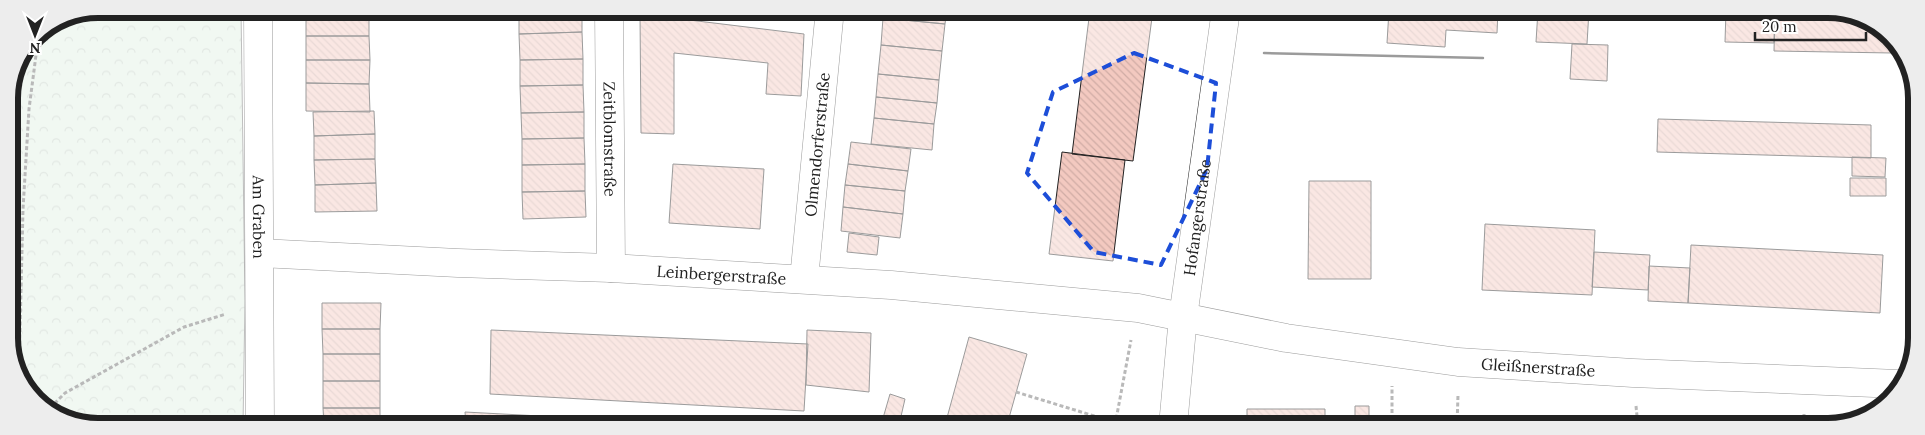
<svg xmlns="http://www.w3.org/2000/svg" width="1925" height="435" font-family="Lora,serif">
	<defs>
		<pattern id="grass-dots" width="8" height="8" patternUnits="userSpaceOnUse" patternTransform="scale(1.25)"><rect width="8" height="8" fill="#e0efe3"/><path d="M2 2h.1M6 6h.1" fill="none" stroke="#c0cdc2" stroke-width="1.8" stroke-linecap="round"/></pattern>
		<pattern id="forest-crowns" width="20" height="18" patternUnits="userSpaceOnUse" patternTransform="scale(1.25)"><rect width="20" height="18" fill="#e0efe3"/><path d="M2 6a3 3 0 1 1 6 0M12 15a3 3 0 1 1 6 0" fill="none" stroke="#c0cdc2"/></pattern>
		<pattern id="building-back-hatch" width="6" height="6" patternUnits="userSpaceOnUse" patternTransform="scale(1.25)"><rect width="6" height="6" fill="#f3c9c0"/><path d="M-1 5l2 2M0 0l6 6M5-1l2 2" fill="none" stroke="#d0aca5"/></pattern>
	</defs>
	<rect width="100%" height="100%" fill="#fff"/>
	<path fill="url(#grass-dots)" stroke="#6f6f6f" d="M19,71l-8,284 -2,-263z"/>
	<path fill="url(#forest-crowns)" stroke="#6f6f6f" d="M98,9h143l4,292 -2,124h-163l-45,-25 -24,-45 8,-284 16,-36 29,-20z"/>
	<path fill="url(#building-back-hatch)" stroke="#222" d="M306,9h63v3h-63z
		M519,9h63v23l-63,2z
		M884,9l63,1 -2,14 -62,-6z
		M1090,10h63l-20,151 -61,-7z
		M1389,10h109l-1,23 -51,-3 -1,17 -58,-4z
		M1538,10h51l-2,34 -51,-2z
		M1726,10h49l-1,33 -49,-1z
		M1775,10h70l45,25 2,18 -118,-2z
		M306,12h63v24h-63z
		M640,14l164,20 -3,62 -35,-2 2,-31 -94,-10v81l-33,-1z
		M883,18l62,6 -3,27 -61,-6z
		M582,32l1,27 -63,1 -1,-26z
		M306,36h63l1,24h-64z
		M1572,44l36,1 -1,36 -37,-2z
		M881,45l61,6 -3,29 -61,-6z
		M583,59v26l-63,1v-26z
		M306,60h64l-1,24 -63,-1z
		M878,74l61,6 -2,23 -61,-6z
		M306,83l63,1 1,28 -64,-1z
		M583,85l1,27 -63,1 -1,-27z
		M876,97l61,6 -3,21 -60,-6z
		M374,111l1,23 -61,2 -1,-24z
		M584,112v26l-62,1 -1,-26z
		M874,118l60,6 -2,26 -61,-6z
		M1658,119l213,6v33l-214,-6z
		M375,134v25l-61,1v-24z
		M584,138l1,26 -63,1v-26z
		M851,142l60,7 -3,22 -60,-7z
		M1062,152l63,8 -12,101 -64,-7z
		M1852,157l34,1 -1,19 -33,-1z
		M375,159l1,24 -61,2 -1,-25z
		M585,164v27l-63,1v-27z
		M673,164l91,5 -4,60 -91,-6z
		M848,164l60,7 -3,20 -60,-6z
		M1850,178h36v18h-36z
		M1309,181h62v98h-63z
		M376,183l1,28 -62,1v-27z
		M845,185l60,6 -2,23 -60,-7z
		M585,191l1,26 -63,2 -1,-27z
		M843,207l60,7 -3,24 -59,-7z
		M1485,224l110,6 -3,65 -110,-5z
		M849,233l30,4 -2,18 -30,-3z
		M1691,245l192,10 -3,58 -192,-10z
		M1594,252l56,3 -2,35 -56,-3z
		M1649,266l41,2 -2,35 -40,-2z
		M322,303h59l-1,26h-58z
		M322,329h58v25h-57z
		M491,330l317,14 -4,67 -314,-17z
		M807,330l64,3 -2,59 -63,-7z
		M969,337l58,17 -20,71h-62z
		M323,354h57v27h-57z
		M323,381h57v27h-57z
		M890,394l15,5 -6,26h-18z
		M1355,406h14v18h-14z
		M323,408h57v17h-56z
		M1247,409h78v17h-78z
		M465,412l243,13h-242z
		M1468,418h61v8h-61z
		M1810,423h13v3h-13z"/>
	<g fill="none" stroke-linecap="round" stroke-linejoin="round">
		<defs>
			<g id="minor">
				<path id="s1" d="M258,9l2,416"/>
				<path id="s2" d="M609,9l2,259"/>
				<path id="s3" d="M260,253l198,10 153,5 280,17 247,23 148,30 172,24 175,11 265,11"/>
				<path id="s4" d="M804,279l26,-270"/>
				<path id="s5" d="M1173,426l10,-109 43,-307"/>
			</g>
		</defs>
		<use href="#minor" stroke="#222" stroke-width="29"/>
		<path stroke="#646464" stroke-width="3" stroke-dasharray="4 2.5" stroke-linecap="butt" d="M19,371l4,-162 6,-100 10,-77
			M1016,392l98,30
			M1636,406l2,20
			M50,408l15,-15 119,-66 42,-13
			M1804,414v12
			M1115,425l16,-85
			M1392,426v-40
			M1457,426l1,-31"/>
		<use href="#minor" stroke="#fff" stroke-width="28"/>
		<path stroke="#222" stroke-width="2.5" d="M1264,53l219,5"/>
	</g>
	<path d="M0 0H1925V435H0ZM1134,53l82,30 -9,86 -46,96 -67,-13 -67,-79 26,-81z" fill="#fff" fill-opacity=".55" fill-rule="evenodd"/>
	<path fill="none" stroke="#1d4ed8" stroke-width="4" stroke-dasharray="10 6" stroke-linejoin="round" d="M1134,53l82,30 -9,86 -46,96 -67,-13 -67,-79 26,-81z"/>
	<g text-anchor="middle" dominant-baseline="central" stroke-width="4" stroke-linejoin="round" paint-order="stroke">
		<g font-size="16" fill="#222" stroke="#fff">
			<text stroke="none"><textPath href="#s2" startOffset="130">Zeitblomstraße</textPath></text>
			<text stroke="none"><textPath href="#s4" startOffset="135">Olmendorferstraße</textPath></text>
			<text stroke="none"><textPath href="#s1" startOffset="208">Am Graben</textPath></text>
			<text stroke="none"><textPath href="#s5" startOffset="210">Hofangerstraße</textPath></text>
			<text stroke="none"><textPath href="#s3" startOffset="462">Leinbergerstraße</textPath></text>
			<text stroke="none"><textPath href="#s3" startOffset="1285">Gleißnerstraße</textPath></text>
		</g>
	</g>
	<path d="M0 0H1925V435H0ZM98 18H1828A80 80 0 0 1 1908 98V338A80 80 0 0 1 1828 418H98A80 80 0 0 1 18 338V98A80 80 0 0 1 98 18Z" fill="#ededed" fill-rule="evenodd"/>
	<path fill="none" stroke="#222" stroke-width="6" d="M98 18H1828A80 80 0 0 1 1908 98V338A80 80 0 0 1 1828 418H98A80 80 0 0 1 18 338V98A80 80 0 0 1 98 18Z"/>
	<g transform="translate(35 35) rotate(180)" stroke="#ffffff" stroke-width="4" paint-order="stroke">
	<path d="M0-4L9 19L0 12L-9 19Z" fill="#222222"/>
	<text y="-8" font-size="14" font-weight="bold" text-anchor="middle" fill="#222222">N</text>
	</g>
	<path d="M1755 32v8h111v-8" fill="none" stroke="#222222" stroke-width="2.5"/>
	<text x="1762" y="32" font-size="15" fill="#222222" stroke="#ffffff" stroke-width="4" paint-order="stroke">20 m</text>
</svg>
